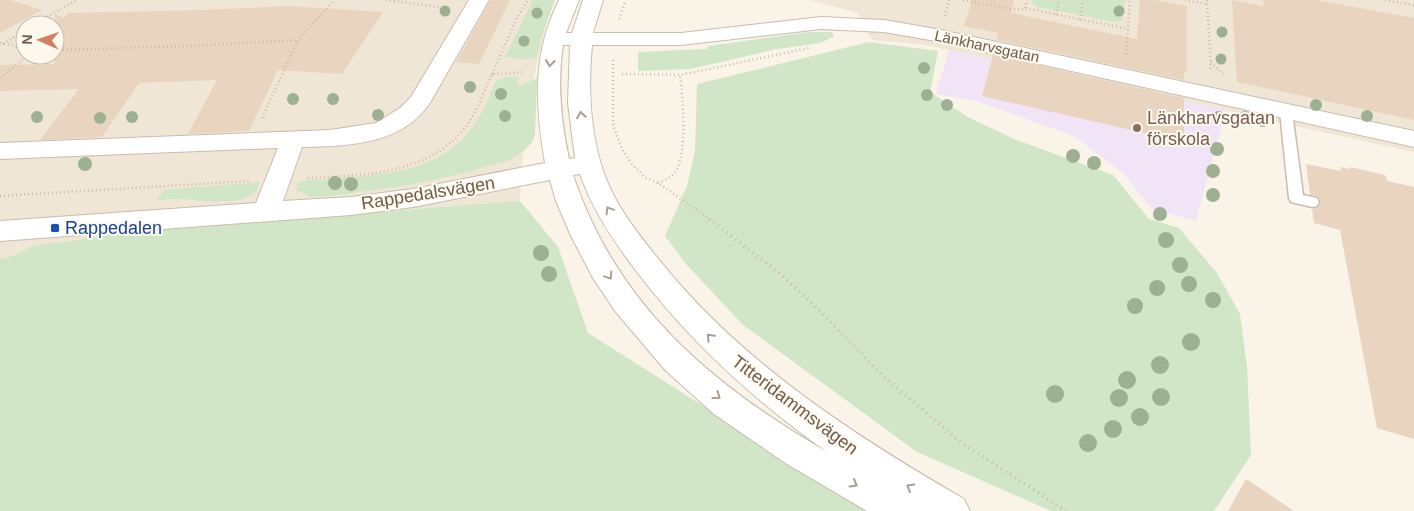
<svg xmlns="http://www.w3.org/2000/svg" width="1414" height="511" font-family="Arial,sans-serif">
	<rect width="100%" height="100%" fill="#f9f4e7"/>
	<path fill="#f0e6d6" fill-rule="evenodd" d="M0,0h552l-27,116 -5,85 -356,27 -133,18 -13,8 -18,5zM25,25h30v30h-30z
		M810,0h604v152l-488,-107 -54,-5 -14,-27z"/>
	<path fill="#f1e4f6" d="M949,50l277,60 -30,111 -44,-12 -29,-36 -49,-37 -101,-36 -37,-6z"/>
	<path fill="#d1e5c7" d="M533,0h22l-14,38 -4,20 -14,1 -18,-2z
		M1032,0h93l-3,21 -7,1 -78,-15 -5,-5z
		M809,32h23l2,4 -13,7 -44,6 -86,20 -53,2v-19l68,-3 3,-3z
		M869,42l69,9 -8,41 38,25 46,22 99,36 36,44 30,9 38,45 23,41 7,52 4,89 -37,56h-163l-134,-59 -174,-127 -57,-61 -21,-28 22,-50 8,-35 2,-67z
		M506,77h13l-2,6 3,3 17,-8 -2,57 -3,7 -7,8 -15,10 -50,14 -51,11 -79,11 -19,1 -15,-7 1,-6 7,-3c50,-6 100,-2 145,-30 16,-11 29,-31 38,-48 3,-7 5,-15 9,-21 3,-3 6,-4 10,-5z
		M260,182c-4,29 -63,17 -84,17 -7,0 -13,1 -20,2l8,-11z
		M520,201l38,46 30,86 202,128 85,50h-875v-252l18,-5 13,-8 133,-18z"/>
	<path fill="#e9d4c0" d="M0,0h11l31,10 -42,23z
		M491,0h19l-31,64 -23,-2z
		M972,0h42l-3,13 126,26 3,-39h14l33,6v67l-3,-1v8l-187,-40 1,-7 -34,-7z
		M1232,0l32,6 -1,-6h53l98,18v102l-177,-38z
		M288,6l95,6 -41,62 -64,-4 -29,61 -61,3 29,-54 -78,3 -37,54 -62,3 39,-51 -79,2v-26l55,-1v-50l9,4 4,-5 135,-3z
		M993,55l191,43v44l-202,-46z
		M1306,164l35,7 -1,-4 10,2v-2l35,8 2,6 27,6v252l-37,-11 -37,-198 -26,-7 -2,-14 7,-2 2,-6 -4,-5 -7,-1z
		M1246,479l48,32h-66z"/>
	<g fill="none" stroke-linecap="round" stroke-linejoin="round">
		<defs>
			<path id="service" d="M1286,108l6,4 11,83 14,3 2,4 -2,4 -5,1 -21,-5 -2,-4 -9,-86z"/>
			<path id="minor" d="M469,0h20l-58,101c-28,44 -82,45 -129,46l-19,54 68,-4 62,-8 132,-26c-10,-58 -13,-109 14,-163h20l-13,33h6l11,-33h20l-10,33h88l140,-16 63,3 52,9 478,102v16l-478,-106 -52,-9 -63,-3 -140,16h-89c-4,43 -2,91 13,131 12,32 34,59 55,85 82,102 192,173 304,238l6,12h-103l-80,-47 -73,-50 -49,-44 -50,-59 -22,-33 -22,-42 -15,-35 -6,-21 -137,27 -62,8 -351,26v-20l256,-18 22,-55 -278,11v-16l330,-13 46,-7 24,-15 11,-11zM563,45h7l-2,58 7,55 -6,1c-8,-38 -12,-75 -6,-114zM580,174c12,35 34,68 57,98 53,70 118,129 190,180 -115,-67 -210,-146 -254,-277z"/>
		</defs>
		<use href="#service" stroke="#c9bcae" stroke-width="3"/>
		<use href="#minor" stroke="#c9bcae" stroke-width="2"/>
		<path stroke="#d0baa5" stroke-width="2.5" stroke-dasharray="1 3" stroke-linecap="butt" d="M386,0l61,8
			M963,0l54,10 8,-2 103,21
			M1185,0l22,4
			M1207,0l4,72
			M1385,0l29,5
			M1025,8l2,-8
			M1056,15l3,-15
			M945,16l4,-16
			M619,19l7,-19
			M1080,20l3,-20
			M33,25l43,-25
			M0,43l25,5
			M3,44l22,-14
			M55,50l135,-4 108,-6
			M1126,54l4,-54
			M613,60v65l9,24 9,14 15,15 12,5 53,37
			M1211,62l12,12
			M492,74l25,-56 11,-18
			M622,74l58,1 129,-27
			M0,78l29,-23
			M262,118l36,-78 36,-40
			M308,178c55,-3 118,-3 156,-49 13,-16 20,-37 28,-55l33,-2
			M658,183c7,-3 15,-6 19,-14 10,-20 6,-71 3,-94
			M0,196l249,-15"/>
		<path stroke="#d0baa5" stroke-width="4" stroke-dasharray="1 4.5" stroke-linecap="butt" d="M709,219l68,52 36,33 71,73 75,64 107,70"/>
		<use href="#service" fill="#fff" fill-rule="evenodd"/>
		<use href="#minor" fill="#fff" fill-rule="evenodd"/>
	</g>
	<g fill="#9eb092">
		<circle cx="445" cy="11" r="5.5"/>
		<circle cx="1119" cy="11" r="5.5"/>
		<circle cx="537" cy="13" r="5.5"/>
		<circle cx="1222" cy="32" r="5.5"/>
		<circle cx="524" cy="41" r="5.5"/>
		<circle cx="1221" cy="59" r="5.5"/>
		<circle cx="924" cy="68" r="6"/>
		<circle cx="470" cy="87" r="6"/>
		<circle cx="501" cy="94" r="6"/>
		<circle cx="927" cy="95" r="6"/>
		<circle cx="293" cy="99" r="6"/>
		<circle cx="333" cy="99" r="6"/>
		<circle cx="947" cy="105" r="6"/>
		<circle cx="1316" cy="105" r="6"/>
		<circle cx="378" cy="115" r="6"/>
		<circle cx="505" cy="116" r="6"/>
		<circle cx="1367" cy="116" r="6"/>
		<circle cx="37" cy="117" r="6"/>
		<circle cx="132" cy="117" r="6"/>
		<circle cx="1218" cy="117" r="6"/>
		<circle cx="1245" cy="117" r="6"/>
		<circle cx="100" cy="118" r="6"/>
		<circle cx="1263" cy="121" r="6"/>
		<circle cx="1217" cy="149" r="7"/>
		<circle cx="1073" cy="156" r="7"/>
		<circle cx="1094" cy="163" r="7"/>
		<circle cx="85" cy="164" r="7"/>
		<circle cx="1213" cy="171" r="7"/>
		<circle cx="335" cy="183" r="7"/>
		<circle cx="351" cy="184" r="7"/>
		<circle cx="1213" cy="195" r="7"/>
		<circle cx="1160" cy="214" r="7"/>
		<circle cx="1166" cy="240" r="8"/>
		<circle cx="541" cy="253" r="8"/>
		<circle cx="1180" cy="265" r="8"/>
		<circle cx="549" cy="274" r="8"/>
		<circle cx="1189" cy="284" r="8"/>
		<circle cx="1157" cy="288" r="8"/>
		<circle cx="1213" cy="300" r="8"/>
		<circle cx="1135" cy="306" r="8"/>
		<circle cx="1191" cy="342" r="9"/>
		<circle cx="1160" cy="365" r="9"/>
		<circle cx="1127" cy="380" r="9"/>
		<circle cx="1055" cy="394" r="9"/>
		<circle cx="1161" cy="397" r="9"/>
		<circle cx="1119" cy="398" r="9"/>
		<circle cx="1140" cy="417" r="9"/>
		<circle cx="1113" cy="429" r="9"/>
		<circle cx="1088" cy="443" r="9"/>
	</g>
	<defs><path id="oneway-chevron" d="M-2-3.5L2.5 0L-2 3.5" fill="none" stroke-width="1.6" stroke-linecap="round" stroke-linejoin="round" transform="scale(1.25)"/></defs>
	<g stroke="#a99e95">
		<use href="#oneway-chevron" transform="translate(550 63) rotate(96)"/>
		<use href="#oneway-chevron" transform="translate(581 115) rotate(-99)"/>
		<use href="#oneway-chevron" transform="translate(609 210) rotate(-121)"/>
		<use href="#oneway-chevron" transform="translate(609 276) rotate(56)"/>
		<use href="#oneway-chevron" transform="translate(710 337) rotate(-134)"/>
		<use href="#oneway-chevron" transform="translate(717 396) rotate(36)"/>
		<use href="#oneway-chevron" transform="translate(854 484) rotate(30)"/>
		<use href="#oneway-chevron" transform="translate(910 487) rotate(-150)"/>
	</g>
	<circle fill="#8d6e63" stroke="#fcf8ed" stroke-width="2" cx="1137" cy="128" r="5"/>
	<rect fill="#1a4fb4" stroke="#fcf8ed" stroke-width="2" x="50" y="223" width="10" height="10" rx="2.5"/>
	<g text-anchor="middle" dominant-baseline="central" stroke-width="4" stroke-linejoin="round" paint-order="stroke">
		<g font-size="15" fill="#6f5d4f" stroke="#fcf8ed">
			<text transform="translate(987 46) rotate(12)">Länkharvsgatan</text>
		</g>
		<g font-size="18" fill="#785e54" stroke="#fcf8ed" text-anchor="start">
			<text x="1147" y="118">Länkharvsgatan<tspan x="1147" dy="21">förskola</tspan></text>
		</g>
		<g font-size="18" fill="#6f5d4f" stroke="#fcf8ed">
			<text transform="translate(428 193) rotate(-9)">Rappedalsvägen</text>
			<text transform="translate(795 405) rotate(37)">Titteridammsvägen</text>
		</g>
		<g font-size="18" fill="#164399" stroke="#fcf8ed" text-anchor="start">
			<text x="65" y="228">Rappedalen</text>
		</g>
	</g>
	<g transform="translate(40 40) rotate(272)"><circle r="24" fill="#fcf8ed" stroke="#c4baae"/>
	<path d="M0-4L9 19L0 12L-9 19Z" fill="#d3815c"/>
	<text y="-8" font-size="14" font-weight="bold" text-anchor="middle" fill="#6f5d4f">N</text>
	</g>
</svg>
